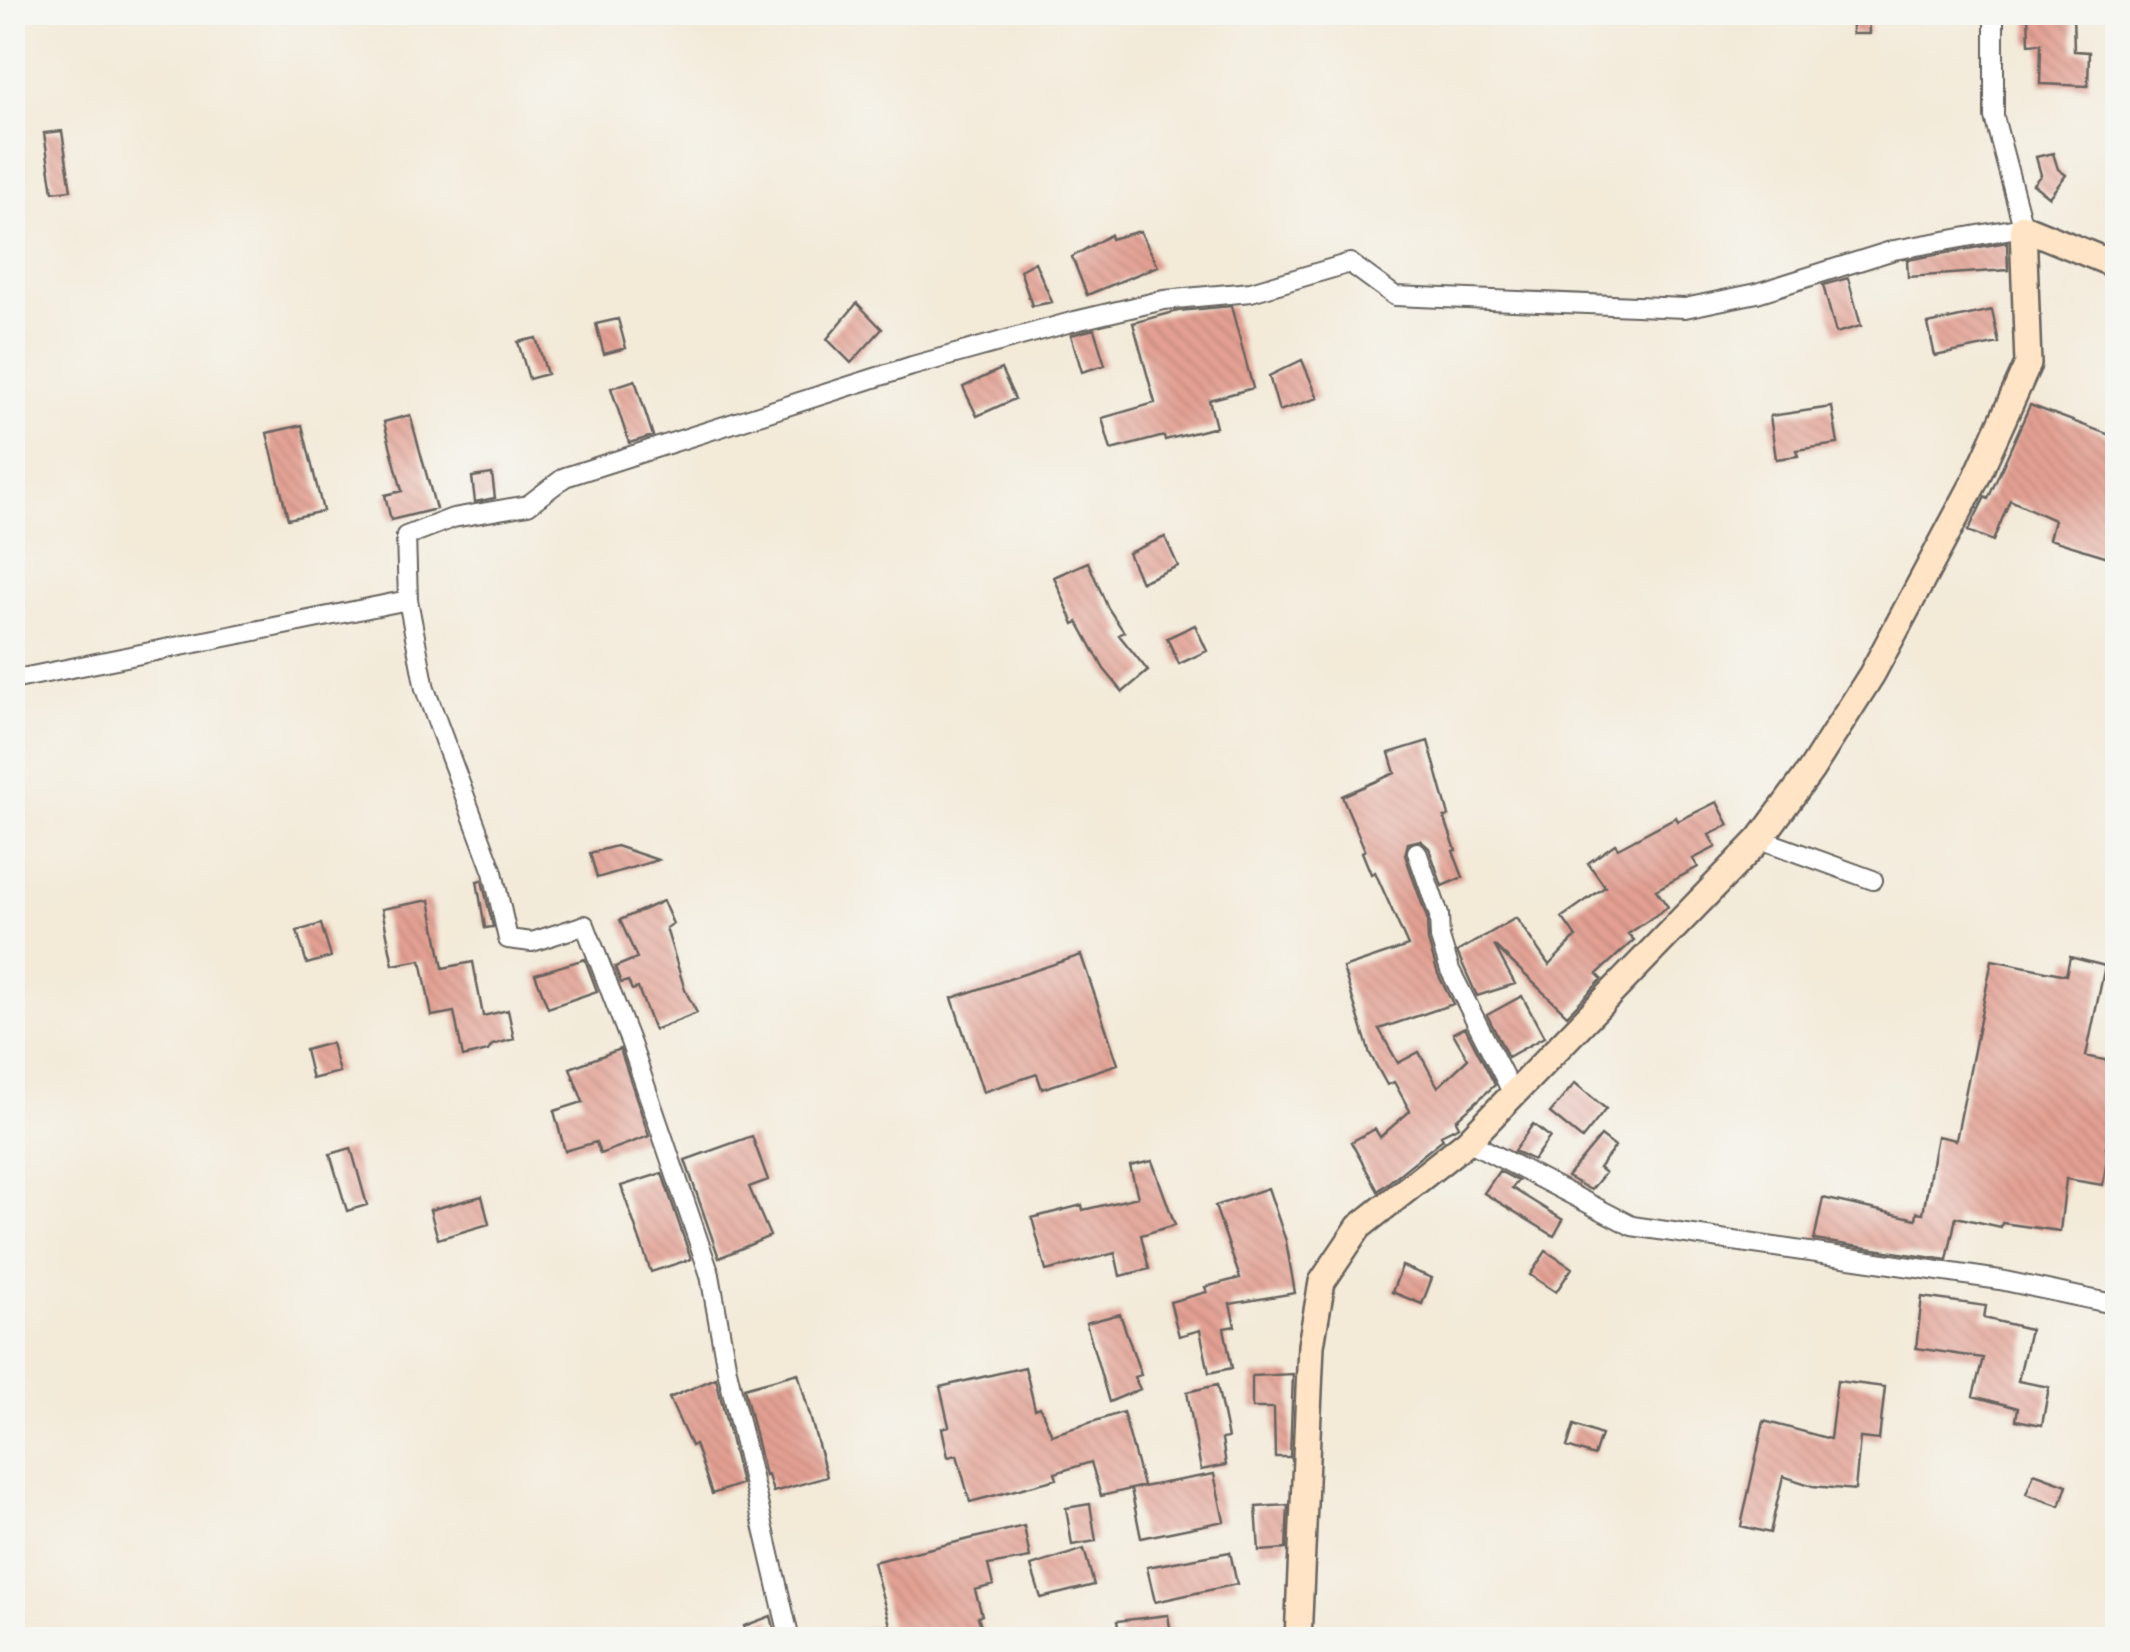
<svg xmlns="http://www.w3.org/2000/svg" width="2130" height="1652" font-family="'IM FELL Double Pica',serif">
	<defs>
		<pattern id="building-back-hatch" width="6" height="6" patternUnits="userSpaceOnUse" patternTransform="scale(2.5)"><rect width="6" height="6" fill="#e3a093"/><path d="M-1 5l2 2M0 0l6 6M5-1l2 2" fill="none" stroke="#c2897e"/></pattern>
	</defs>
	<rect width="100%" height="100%" fill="#f6f6f2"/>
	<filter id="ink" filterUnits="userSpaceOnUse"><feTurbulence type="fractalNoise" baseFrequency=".01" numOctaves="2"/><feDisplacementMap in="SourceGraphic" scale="20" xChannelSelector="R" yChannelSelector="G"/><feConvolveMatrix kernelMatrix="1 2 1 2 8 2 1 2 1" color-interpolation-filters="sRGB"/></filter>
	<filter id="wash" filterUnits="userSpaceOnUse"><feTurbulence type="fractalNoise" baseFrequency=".0048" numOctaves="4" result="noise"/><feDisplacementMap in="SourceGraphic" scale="40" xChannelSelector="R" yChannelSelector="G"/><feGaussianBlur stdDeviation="2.25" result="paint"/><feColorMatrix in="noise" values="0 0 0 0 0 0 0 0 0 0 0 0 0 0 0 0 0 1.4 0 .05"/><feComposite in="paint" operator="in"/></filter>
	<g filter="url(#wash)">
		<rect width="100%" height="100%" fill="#f3ead8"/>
		<g id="blocks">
			<path fill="url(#building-back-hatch)" d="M1852,12h16l1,22h-17z
				M2028,12h45l1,39 15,1 -1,34 -48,-2 1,-41 -12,1z
				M62,131l9,59 -18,2 -9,-59z
				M2053,153l5,16 8,6 -17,22 -16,-13 8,-9 -5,-18z
				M1140,231l18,35 -71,29 -15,-38 38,-22 1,4z
				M2007,242l1,28 -100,7 -1,-17z
				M1035,262l17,40 -20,4 -12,-36z
				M1848,278l13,48 -25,7 -13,-48z
				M857,303l25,26 -31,34 -24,-24z
				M1231,306l22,82 -44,12 7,27 -51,13 -1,-4 -53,14 -9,-32 53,-15 -22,-80 45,-12z
				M1992,310l7,33 -64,13 -7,-32z
				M618,319l8,29 -22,6 -8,-30z
				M1094,329l11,36 -23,7 -11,-37z
				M536,338l11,36 -18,5 -11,-37z
				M1302,360l16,38 -39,13 -10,-35z
				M1001,369l14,30 -38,17 -14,-29z
				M635,380l18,56 -24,7 -18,-55z
				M2030,405l88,33v122l-69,-21 5,-19 -44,-20 -17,41 -25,-10 17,-34 3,2z
				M1832,407l6,37 -42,6 2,6 -22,3 -6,-43z
				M410,415l26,94 -45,11 -6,-25 17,-4 -18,-69z
				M302,425l21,86 -35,8 -21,-86z
				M492,474l3,24 -20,4 -3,-25z
				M1165,537l13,29 -37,16 -13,-29z
				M1088,562l20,46 16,24 -5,3 29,36 -25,21 -19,-23 -26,-47 -4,2 -20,-47z
				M1195,625l12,26 -28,13 -12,-26z
				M1428,741l21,75 -5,1 12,33 -3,1 10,26 -21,9 -13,-38 -9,-8 -12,3 -3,12 22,63 1,23 10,33 15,30 -74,25 19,34 21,-11 19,35 30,-28 -15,-26 12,-6 30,58 -39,35 3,6 -18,9 2,4 -65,52 -27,-49 24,-13 5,8 30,-26 -16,-29 -7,3 -17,-31 -27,-86 65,-22 -33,-74 -4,2 -9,-22 3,-2 -23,-54 53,-23 -6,-20z
				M1717,802l12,23 -20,10 7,12 -23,12 5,8 -42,23 12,17 -40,27 6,6 -37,34 5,5 -35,36 -73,-70 21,39 -38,12 -20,-44 59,-34 33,47 27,-28 -14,-20 43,-30 -17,-24 27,-19 3,4 58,-31 2,4z
				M616,846l42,14 -61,18 -7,-25z
				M482,880l11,47 -8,1 -8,-47z
				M430,900l13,68 30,-6 10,54 25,-6 6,29 -22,6 -4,6 -25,6 -9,-45 -22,4 -11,-56 -28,5 -11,-56z
				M663,901l10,23 -7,4 19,62 12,23 -43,17 -16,-42 -6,2 -4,-9 -7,2 -6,-16 22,-9 -17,-38z
				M321,924l10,33 -24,7 -10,-33z
				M1081,955l37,109 -76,25 -5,-15 -54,18 -31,-94z
				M2070,957l35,9 -19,90 32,7v33l-12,52h3l-6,37 -37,-6 -6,52 -58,-8 -1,4 -45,-10 -9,43 -133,-20 9,-42 93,21 1,-7 6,1 14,-77 19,4 36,-180 74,15z
				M585,959l12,32 -49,17 -13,-34z
				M1522,996l22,41 -36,20 -21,-42z
				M331,1043l8,29 -27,7 -7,-29z
				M620,1049l29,87 -49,18 -4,-12 -31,9 -11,-40 29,-9 -13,-34z
				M1575,1083l31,26 -24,30 -32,-26z
				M1533,1124l17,13 -17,23 -19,-9z
				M752,1136l16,44 -19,7 21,49 -51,22 -34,-98z
				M1601,1136l14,11 -16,21 6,5 -14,17 -24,-13z
				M351,1148l16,57 -20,6 -17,-57z
				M1152,1161l23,64 -34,10 8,34 -29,7 -5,-23 -69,18 -14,-53 50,-13 1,5 55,-13 -8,-31z
				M1499,1171l19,10 -6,7 51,32 -9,16 -70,-43z
				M662,1173l29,86 -40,13 -30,-86z
				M1268,1188l18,53 9,52 -65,11 5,22 -11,2 8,40 -23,5 -9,-43 -21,6 -9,-34 37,-10 -2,-5 35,-9 -25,-72z
				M482,1196l7,28 -51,15 -8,-29z
				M1546,1251l26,17 -16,24 -26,-17z
				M1402,1266l30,12 -10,26 -30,-12z
				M1922,1297l64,9 -2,12 46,11 -12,52 31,6 -7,38 -26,-5 2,-12 -45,-12 10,-38 -67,-10z
				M1120,1314l21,61 -7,2 6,12 -31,13 -23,-79z
				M1025,1367l10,42 5,-2 12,28 71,-23 20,74 -12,3 83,-15 10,47 -83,17 -10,-49 -30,7 -10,-34 -36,11 2,6 -87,23 -13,-47 -9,2 -6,-29 7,-2 -9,-39z
				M798,1373l29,104 -54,15 -5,-17 -3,1 -21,-88z
				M1293,1374l-3,83h-15l-1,-49h-22v-32z
				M716,1378l25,106 -29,10 -17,-50 -4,2 -22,-48z
				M1837,1381l48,6 -6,53 -19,-2 -5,52 -42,-4 -30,-10 -13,57 -29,-7 23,-105 66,18z
				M1217,1385l11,53 -6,1 4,26 -25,5 -14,-78z
				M1574,1425l27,10 -7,21 -27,-9z
				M2034,1473l33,12 -7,21 -34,-12z
				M1090,1504l6,37 -24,4 -6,-37z
				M1288,1505l-2,44 -27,2 -3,-44z
				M1024,1526l6,32 -42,7 5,20 -18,5 7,25 -4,2 8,23h-127l-1,-11 32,-4 -17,-63z
				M1084,1549l10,36 -53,13 -10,-32z
				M1230,1552l7,32 -82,18 -8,-35z
				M1168,1615l4,25h-52l-3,-19z
				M771,1616l6,24h-28l-5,-14z"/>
		</g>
	</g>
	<g filter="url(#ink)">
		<use href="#blocks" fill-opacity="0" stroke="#67645e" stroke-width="2.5"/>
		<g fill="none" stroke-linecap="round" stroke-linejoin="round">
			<defs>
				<path id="street" d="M408,600l17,89 68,183 15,67 24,3 53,-17 46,119 79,231 17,95 63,270
					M12,680l396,-80 -2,-64 47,-18 75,-13 37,-28 347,-111 163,-45 89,-21 87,-8 99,-29 45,33 290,12 72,-15 137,-43 129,-23 -29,-110v-105
					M1760,839l113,41
					M1417,852l22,63 1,23 10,32 63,124
					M1468,1141l164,85 368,54 118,25"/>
				<path id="secondary" d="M1298,1640l13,-295 11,-63 37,-55 109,-86 292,-302 51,-69 61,-96 103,-193 53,-117 -5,-137 95,39"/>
			</defs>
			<use href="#street" stroke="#67645e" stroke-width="22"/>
			<use href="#secondary" stroke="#67645e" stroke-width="30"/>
			<use href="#street" stroke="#fff" stroke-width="18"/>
			<use href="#secondary" stroke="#ffe4c6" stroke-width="25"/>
		</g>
	</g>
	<rect width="2130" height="1652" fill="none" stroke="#f6f6f2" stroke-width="50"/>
</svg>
